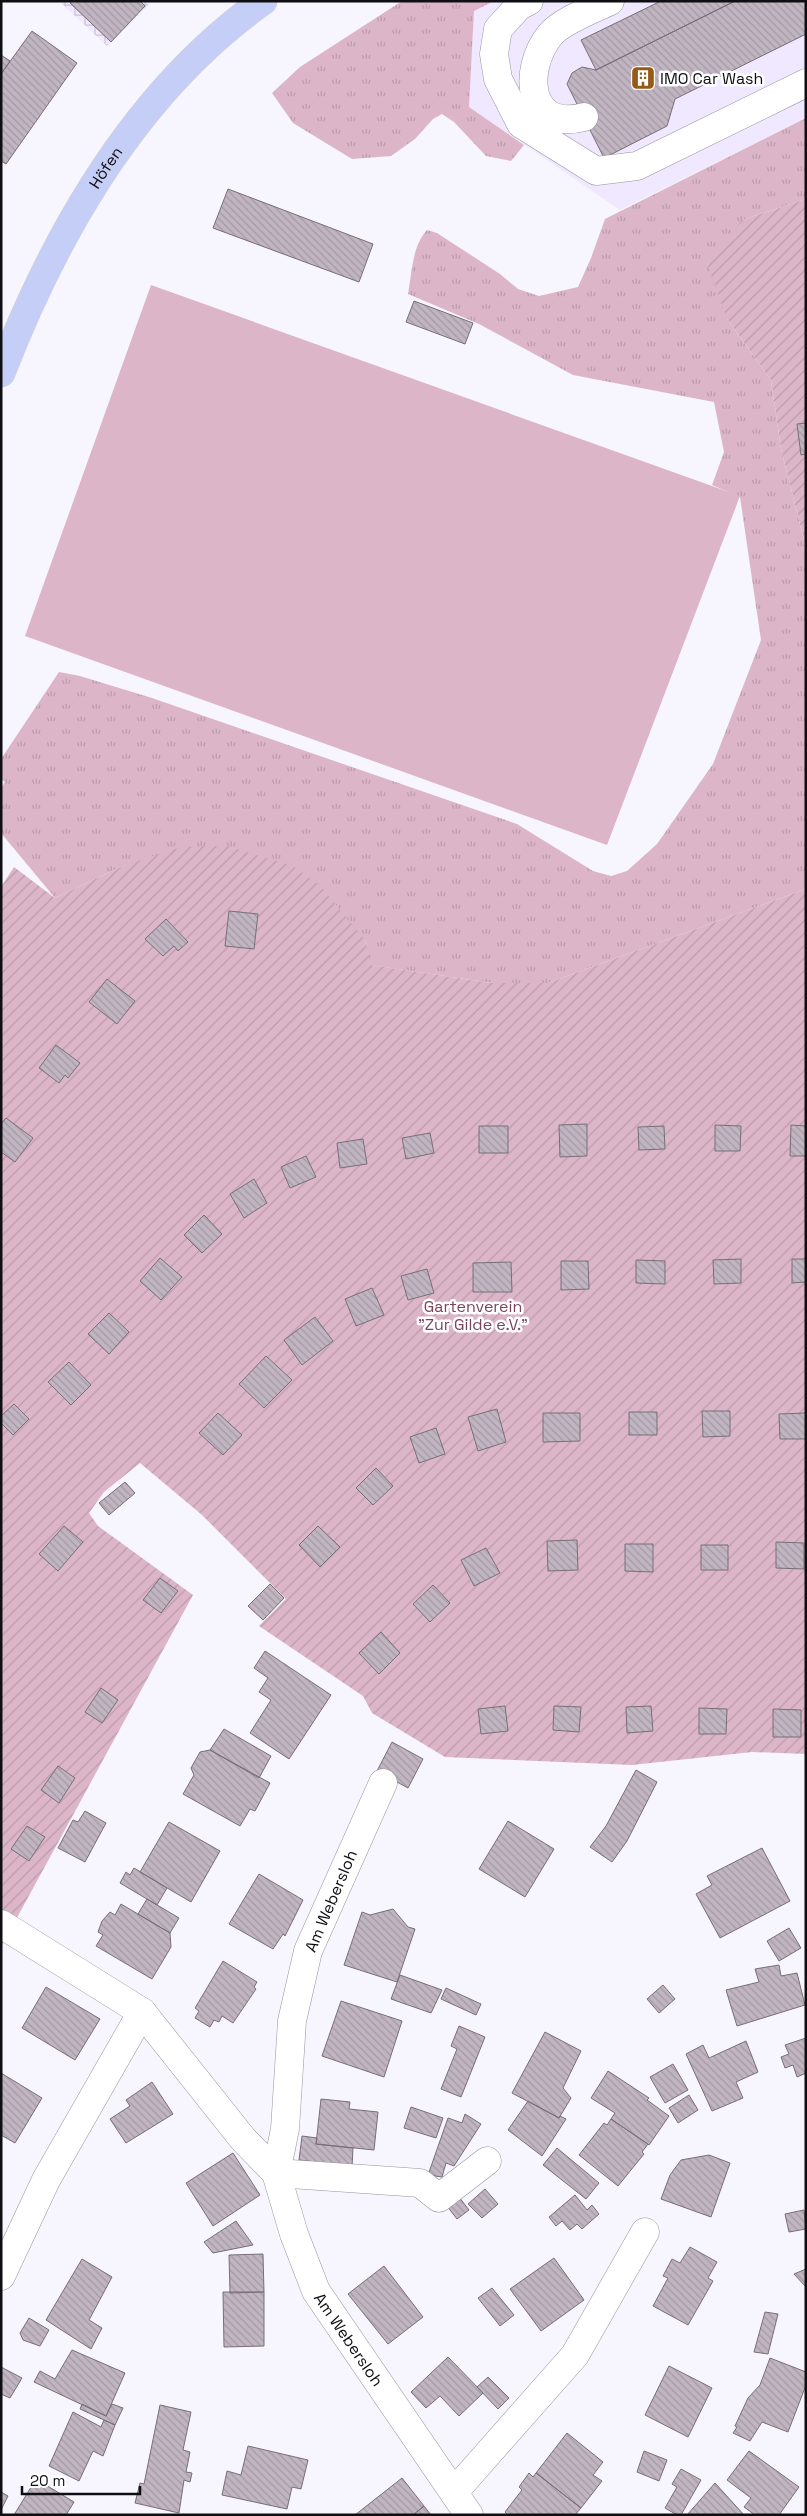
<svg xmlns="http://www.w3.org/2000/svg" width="807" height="2516" font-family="'Space Grotesk',sans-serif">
	<defs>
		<pattern id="industrial-grid" width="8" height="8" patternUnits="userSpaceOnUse" patternTransform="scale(1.25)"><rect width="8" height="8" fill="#efe8fe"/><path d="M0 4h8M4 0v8" fill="none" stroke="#ccc6d9"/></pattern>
		<pattern id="grass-tufts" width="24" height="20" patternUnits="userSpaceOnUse" patternTransform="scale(1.25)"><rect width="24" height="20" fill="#dcb6c8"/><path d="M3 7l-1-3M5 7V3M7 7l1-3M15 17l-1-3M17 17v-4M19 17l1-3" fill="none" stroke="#bc9bab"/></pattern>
		<pattern id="garden-furrows" width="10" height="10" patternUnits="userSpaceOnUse" patternTransform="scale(1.25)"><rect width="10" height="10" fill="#dcb6c8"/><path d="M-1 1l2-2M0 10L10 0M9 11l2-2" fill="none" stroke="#bc9bab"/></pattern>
		<pattern id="building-back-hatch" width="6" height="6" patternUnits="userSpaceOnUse" patternTransform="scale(1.25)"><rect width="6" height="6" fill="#c0b5c1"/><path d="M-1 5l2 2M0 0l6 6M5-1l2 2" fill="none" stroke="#a49aa5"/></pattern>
	</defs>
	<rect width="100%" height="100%" fill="#f7f5fe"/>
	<path fill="#efe8fe" d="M494,1h312v117l-186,92 -151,-103 5,-96z"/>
	<path fill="url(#industrial-grid)" d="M59,1h93l-45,45z"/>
	<path fill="url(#grass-tufts)" d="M402,1h92l-20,10 -5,96 55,38 -13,16 -25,-5 -32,-34 -12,-8 -9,5 -18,20 -24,17 -39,3 -59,-36 -21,-30 28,-26z
		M806,118v81l-64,21 -15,99 44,61 10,69 23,91 2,27v322l-258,94h-56l-122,-18 -5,-25 -240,-75 -70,33 -54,-65v-45l4,-6 -4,-3v-20l58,-87 21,4 72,22 365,126 76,47 18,5 16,-5 30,-27 56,-80 48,-124 -21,-143 -28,-12 12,-33 -10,-50 -141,-27 -94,-51 -71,-30c4,-21 4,-48 19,-64l10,3 63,41 18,15 21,7 39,-9 13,-29 14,-39z"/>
	<path fill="url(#garden-furrows)" d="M806,199v368l-2,-27 -23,-91 -10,-69 -44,-61 -19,-53 34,-46z
		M227,846l63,19 29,19 46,56 6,25 121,18h56l258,-94v865l-54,-2 -120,13 -187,-8 -73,-44 -9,-17 -104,-70 27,-27 -84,-84 -62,-52 -36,29 -15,21 9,13 95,69 -192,352v-1060l13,-20 41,31 70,-33 57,-18z"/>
	<path fill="#dcb6c8" d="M151,285l589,211 -133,349 -582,-209z"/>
	<path fill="url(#building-back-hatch)" stroke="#786e78" d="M72,1h68l5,5 -34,36 -41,-39z
		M661,1h74l-139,69 -15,-30z
		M735,1h71v33l-131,65 -8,27 -63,32 -37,-74 5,-11 10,-6 14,3z
		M32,31l45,32 -71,101 -5,-3v-87z
		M1,55l9,6 -9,13z
		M228,189l145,55 -14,38 -146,-54z
		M414,301l59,22 -8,21 -59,-22z
		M806,423v31l-5,1 -4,-31z
		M229,911l29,3 -4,35 -29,-3z
		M166,919l22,23 -10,9 -4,-5 -11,10 -18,-17z
		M107,979l28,22 -18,23 -28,-22z
		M56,1045l24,18 -12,15 -3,-3 -6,8 -20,-15z
		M6,1118l27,20 -18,24 -14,-10v-28z
		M587,1124v32l-27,1 -1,-32z
		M715,1125l26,1 -1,25h-25z
		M791,1125l15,1v30h-16z
		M479,1126h29v27h-29z
		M664,1126l1,23 -26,1 -1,-23z
		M430,1133l4,20 -28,6 -4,-21z
		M363,1139l4,25 -27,4 -3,-25z
		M306,1156l10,21 -26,11 -9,-21z
		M254,1179l13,24 -23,15 -14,-24z
		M204,1215l18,19 -20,19 -18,-18z
		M160,1258l22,19 -21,23 -21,-19z
		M741,1259v24l-27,1 -1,-24z
		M792,1259h14v23l-14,1z
		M636,1260l29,1v23l-29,-1z
		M561,1261h27l1,28 -28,1z
		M511,1262l1,30h-39v-29z
		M427,1269l7,24 -26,7 -7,-24z
		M372,1288l12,27 -28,11 -11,-27z
		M109,1313l20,19 -20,22 -21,-20z
		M315,1317l18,24 -31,24 -18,-25z
		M266,1356l26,24 -28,28 -25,-24z
		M69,1362l22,23 -20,20 -23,-23z
		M14,1404l15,15 -16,16 -12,-12v-7z
		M497,1409l9,33 -28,9 -10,-34z
		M702,1411h28v25l-27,1z
		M629,1412h28v23h-28z
		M218,1413l24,22 -19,20 -24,-22z
		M543,1413h37v28l-37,1z
		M806,1413v26h-26l-1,-25z
		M436,1428l9,26 -26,9 -9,-26z
		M376,1468l17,18 -20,19 -17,-17z
		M125,1482l10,11 -26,22 -10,-12z
		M64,1526l19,16 -25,29 -19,-17z
		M318,1526l22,21 -20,20 -21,-22z
		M577,1540l1,30 -30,1 -1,-30z
		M776,1542l28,1v26l-28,-1z
		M625,1544h28v28l-28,-1z
		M701,1545h27v25h-27z
		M486,1548l14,25 -26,13 -13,-26z
		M160,1578l18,13 -17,22 -18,-13z
		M270,1584l14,14 -21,22 -15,-14z
		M433,1585l17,18 -20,19 -17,-18z
		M381,1632l19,21 -21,21 -20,-21z
		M265,1651l66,44 -42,64 -39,-26 21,-33 -12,-8 9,-14 -14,-10z
		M101,1688l17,12 -16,23 -17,-11z
		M505,1706l3,25 -27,3 -3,-25z
		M554,1706l27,1 -2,25 -26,-2z
		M651,1706l2,25 -26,2 -1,-26z
		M699,1708l28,1 -1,25h-27z
		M773,1709l28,1v27h-28z
		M224,1729l47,27 -12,22 -49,-28z
		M392,1742l31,17 -15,29 -31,-17z
		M210,1750l60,33 -15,28 -5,-2 -10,17 -57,-32 11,-19 -3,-7 9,-16z
		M58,1766l17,12 -16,25 -18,-13z
		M636,1770l21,12 -30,59 -15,21 -22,-15 16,-21z
		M85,1811l21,12 -21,39 -27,-14 15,-28 5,2z
		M508,1821l46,28 -29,48 -46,-28z
		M169,1822l51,29 -29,51 -51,-30z
		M27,1826l18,11 -16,24 -18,-12z
		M762,1848l28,53 -70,37 -24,-44 16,-9 -5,-9z
		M134,1868l33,20 -10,17 -37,-22 6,-11 4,3z
		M259,1874l44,26 -18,36 -2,-2 -10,15 -44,-25z
		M147,1899l32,19 -9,15 -32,-19z
		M121,1904l49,29 1,14 -19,32 -56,-33 7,-11 -5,-3 4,-11 8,-9 5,3z
		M393,1909l15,18 7,2 -18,53 -53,-17 18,-53 8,3z
		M789,1928l12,20 -22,13 -12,-20z
		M223,1961l34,21 -3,5 2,2 -23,34 -11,-7 -3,6 -5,-2 -4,7 -15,-9 4,-7 -4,-3z
		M779,1965l2,11 16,-3 8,32 -68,21 -11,-36 33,-8 -4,-13z
		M400,1975l42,15 -11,23 -40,-14z
		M663,1985l12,14 -16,14 -12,-14z
		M46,1987l54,32 -25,41 -53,-32z
		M446,1988l35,16 -5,11 -35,-16z
		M341,2001l61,20 -18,56 -62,-21z
		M459,2026l26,11 -24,60 -20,-8 16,-40 -6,-3z
		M545,2032l36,19 -18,37 8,10 -12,20 -47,-25z
		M806,2038v35l-9,4 -4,-12 -8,3 -4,-11 8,-3 -4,-9z
		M746,2041l12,31 -22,10 7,16 -31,13 -26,-57 17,-9 6,13z
		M673,2064l15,26 -23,13 -15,-26z
		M608,2071l41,27 -2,2 22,16 -20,29 -38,-26 4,-6 -24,-15z
		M1,2073l41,25 -27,45 -14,-8z
		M152,2082l21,32 -47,29 -16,-24 20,-13 -4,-6z
		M689,2095l9,15 -20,13 -9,-15z
		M321,2099l29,3 -1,7 29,3 -4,38 -58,-6z
		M528,2101l31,17 1,-2 6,3 -24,37 -34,-26z
		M411,2107l32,11 -7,20 -32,-10z
		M465,2114l16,10 -27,42 -8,-3 -4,14 -14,-2 20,-57 14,5z
		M611,2119l37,25 -6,8 2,2 -26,32 -39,-31 25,-32 3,2z
		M302,2136l15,2 -1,6 37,4 -1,19 -53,-7z
		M557,2148l42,35 -13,16 -43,-34z
		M233,2153l27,42 -47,31 -27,-43z
		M709,2155l21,8 -19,54 -50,-18 9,-24 11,-15z
		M485,2189l13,15 -16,14 -14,-14z
		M575,2195l12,15 5,-5 7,9 -17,15 -5,-5 -7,6 -8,-9 -6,5 -7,-9z
		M459,2197l10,13 -12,9 -10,-13z
		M804,2210l2,19 -17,3 -4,-18z
		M236,2221l17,24 -40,8 -9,-11z
		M690,2247l27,15 -9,16 5,3 -25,44 -35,-19 15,-28 -5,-2 9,-17 8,4z
		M263,2254l1,38 -34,1 -1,-38z
		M554,2258l30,42 -43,31 -31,-42z
		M82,2259l30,18 -23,43 13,8 -11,21 -45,-29z
		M384,2266l39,51 -35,27 -40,-50z
		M806,2269v18l-12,-13z
		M492,2288l22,27 -14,11 -22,-28z
		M223,2292h41v54l-40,1z
		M765,2312l13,2 -10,40 -14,-2z
		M29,2318l20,12 -9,16 -17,-6 -3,-7z
		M72,2350l53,23 -19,43 -72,-34 6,-11 15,8z
		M448,2357l35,36 -24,23 -19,-20 -14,12 -15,-16z
		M770,2358l36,14v13l-18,47 -26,-10 -12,19 -17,-8 4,-6 -2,-1 13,-28 12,-13z
		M669,2366l43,22 -24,49 -43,-22z
		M1,2367l21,11 -12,20 -9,-4z
		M488,2377l21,21 -11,11 -21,-22z
		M82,2404l24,12 6,-12 11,4 -8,17 -35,-16z
		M160,2405l31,7 -8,38 7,2 -4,20 6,1 -2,9 -6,-2 -5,33 -44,-10 5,-20 4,1z
		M73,2412l28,15 3,-7 11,5 -12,31 -10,-5 -14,30 -30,-15z
		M567,2433l36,29 -10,13 9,6 -21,27 -45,-35z
		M248,2446l60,14 -7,29 -9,-2 -5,22 -65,-14 5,-24 14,4z
		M644,2451l23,9 -8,21 -22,-9z
		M749,2451l50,36 -20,28h-24l-11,-8 7,-9 -24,-18z
		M681,2469l20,11 -20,35h-4l-12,-7 12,-21 -5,-3z
		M529,2473l4,4 3,-4 45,35 -6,7h-67l-3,-3 17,-22 -3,-3z
		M402,2478l22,28 -11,9h-58z
		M36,2479l38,23 -8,13h-52z
		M715,2483l29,32h-57z
		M1,2492l7,4 -7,14z
		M424,2506l7,9h-18z"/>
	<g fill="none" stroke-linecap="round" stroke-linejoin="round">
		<defs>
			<g id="minor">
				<path d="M529,1l-10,5 -21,23 -4,25 4,25 23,45 75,47 41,-5 169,-83"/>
				<path d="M584,117c-57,15 -62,-47 -34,-82 11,-14 44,-26 60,-34"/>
				<path id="s1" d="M383,1783l-75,168 -16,70 -7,108 -9,44 18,61 22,57 153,224"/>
				<path d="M1,1924l141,88 101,127 33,34"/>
				<path d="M276,2173l144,10 19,15 48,-37"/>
				<path d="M1,2276l45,-96 96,-168"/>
				<path d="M454,2492l121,-137 70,-123"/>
			</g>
			<g id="major">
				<path id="s2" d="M1,373c55,-142 136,-283 262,-372"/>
			</g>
		</defs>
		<use href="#minor" stroke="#9793a0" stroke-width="29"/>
		<use href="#major" stroke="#d4d4d4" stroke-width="29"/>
		<use href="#minor" stroke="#fff" stroke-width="28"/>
		<use href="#major" stroke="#c5cef6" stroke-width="28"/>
	</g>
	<defs>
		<symbol id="building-square" viewBox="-11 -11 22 22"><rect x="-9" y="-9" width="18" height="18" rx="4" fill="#945a17" stroke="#fff"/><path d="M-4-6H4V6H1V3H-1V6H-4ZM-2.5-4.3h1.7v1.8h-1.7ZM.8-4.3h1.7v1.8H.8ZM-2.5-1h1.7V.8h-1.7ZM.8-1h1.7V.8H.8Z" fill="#fff"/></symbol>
	</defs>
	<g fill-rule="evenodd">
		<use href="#building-square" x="629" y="64" width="28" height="28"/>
	</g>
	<g text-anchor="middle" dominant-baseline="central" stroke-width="5" stroke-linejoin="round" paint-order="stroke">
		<g font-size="16" fill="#0f0e12" stroke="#fff" text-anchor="start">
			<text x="660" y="78">IMO Car Wash</text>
		</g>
		<g font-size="16" fill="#0f0e12" stroke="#fff">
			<text stroke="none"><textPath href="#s2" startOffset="231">Höfen</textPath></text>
			<text transform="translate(331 1901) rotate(-67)">Am Webersloh</text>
			<text stroke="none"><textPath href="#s1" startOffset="592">Am Webersloh</textPath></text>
		</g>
		<g font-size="16" fill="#7a445f" stroke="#fff">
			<text x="473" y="1306">Gartenverein<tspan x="473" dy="18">"Zur Gilde e.V."</tspan></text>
		</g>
	</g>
	<rect width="807" height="2516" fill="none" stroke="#0f0e12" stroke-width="5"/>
	<path d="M22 2486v8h118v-8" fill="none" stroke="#0f0e12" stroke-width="2.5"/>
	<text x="30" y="2486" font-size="15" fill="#0f0e12" stroke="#ffffff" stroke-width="4" paint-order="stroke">20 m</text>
</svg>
